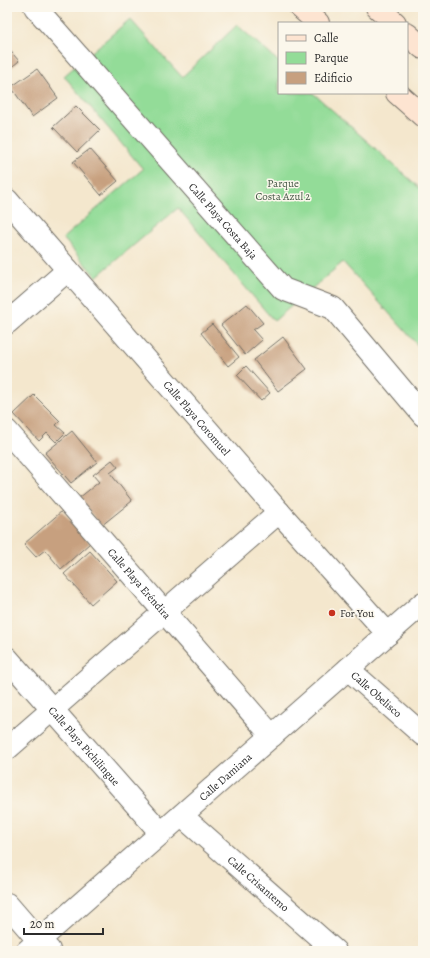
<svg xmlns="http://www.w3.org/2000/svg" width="430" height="958" font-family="Alegreya,serif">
	<rect width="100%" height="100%" fill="#fbf7ec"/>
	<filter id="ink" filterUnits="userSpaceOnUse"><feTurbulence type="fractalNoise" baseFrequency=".025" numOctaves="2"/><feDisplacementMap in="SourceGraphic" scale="8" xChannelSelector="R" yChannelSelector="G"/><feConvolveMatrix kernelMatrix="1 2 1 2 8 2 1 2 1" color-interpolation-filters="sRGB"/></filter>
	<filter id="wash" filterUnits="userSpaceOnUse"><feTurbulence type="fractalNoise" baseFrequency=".012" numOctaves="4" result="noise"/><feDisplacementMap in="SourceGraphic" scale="16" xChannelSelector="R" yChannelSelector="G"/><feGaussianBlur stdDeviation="0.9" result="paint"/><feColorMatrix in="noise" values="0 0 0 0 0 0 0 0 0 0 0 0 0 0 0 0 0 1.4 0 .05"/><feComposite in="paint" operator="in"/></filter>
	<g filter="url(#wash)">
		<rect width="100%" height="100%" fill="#f4e7cd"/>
		<path fill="#93dc98" stroke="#5f8462" d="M130,19l52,58 55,-52 42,37v31h34l110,98v160l-80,-89 -69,59 -96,-113 -82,69 -33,-39 80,-69 -79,-93z"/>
		<g id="blocks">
			<path fill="#c7a07f" d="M7,47l12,14 -12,10z
				M37,69l21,29 -26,19 -21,-30z
				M76,106l24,24 -23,22 -24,-25z
				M90,149l28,32 -17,14 -28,-33z
				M247,304l16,19 -10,7 9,10 -17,15 -24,-30z
				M212,324l27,33 -11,9 -27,-33z
				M283,337l24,32 -29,22 -24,-31z
				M246,366l24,27 -9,8 -24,-26z
				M34,395l26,26 -4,4 9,8 -9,9 -9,-9 -8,8 -25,-27z
				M72,431l25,31 -26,21 -26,-30z
				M112,460l6,7 -8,6 22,28 -31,25 -22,-28 20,-16 -6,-7z
				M62,511l28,32 -29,26 -16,-19 -9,7 -12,-13z
				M90,551l27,30 -26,23 -27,-30z"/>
		</g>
	</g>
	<g filter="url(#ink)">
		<use href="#blocks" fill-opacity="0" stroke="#716d64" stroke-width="1"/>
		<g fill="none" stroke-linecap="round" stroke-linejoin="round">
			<defs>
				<g id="street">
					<path id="s1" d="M35,7l248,282 50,19 90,107"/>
					<path id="s2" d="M7,200l272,312 109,122"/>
					<path d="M7,323l61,-53"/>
					<path id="s3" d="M7,431l265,305"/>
					<path id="s4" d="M7,658l154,175"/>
					<path id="s5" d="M348,669l75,66"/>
					<path d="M7,749l272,-237"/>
					<path id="s6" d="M182,816l153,135"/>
					<path d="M7,904l32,37 10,9"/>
					<path id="s7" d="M27,951l396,-348"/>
				</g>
				<path id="secondary" d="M300,7l18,16
					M377,7l18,16
					M407,34l16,14
					M397,93l26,23"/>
			</defs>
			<use href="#street" stroke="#716d64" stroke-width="24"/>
			<use href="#secondary" stroke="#716d64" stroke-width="24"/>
			<use href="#street" stroke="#fff" stroke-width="22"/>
			<use href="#secondary" stroke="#fde4d1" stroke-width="22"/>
		</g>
	</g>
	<circle fill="#c8321e" stroke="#fbf7ec" stroke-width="1.5" cx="332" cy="613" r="4"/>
	<g text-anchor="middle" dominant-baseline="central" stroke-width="3" stroke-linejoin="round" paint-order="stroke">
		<g font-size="11" fill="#455746" stroke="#fbf7ec">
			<text x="283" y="183">Parque<tspan x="283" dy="13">Costa Azul 2</tspan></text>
		</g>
		<g font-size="11" fill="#2b2b2b" stroke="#fbf7ec">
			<text stroke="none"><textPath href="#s1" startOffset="285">Calle Playa Costa Baja</textPath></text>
			<text stroke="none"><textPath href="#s2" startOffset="289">Calle Playa Coromuel</textPath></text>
			<text stroke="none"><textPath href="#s3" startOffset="202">Calle Playa Eréndira</textPath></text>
			<text stroke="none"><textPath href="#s5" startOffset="38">Calle Obelisco</textPath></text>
			<text stroke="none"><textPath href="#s4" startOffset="117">Calle Playa Pichilingue</textPath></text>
			<text stroke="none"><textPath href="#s7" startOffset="264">Calle Damiana</textPath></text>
			<text stroke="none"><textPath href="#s6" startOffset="102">Calle Crisantemo</textPath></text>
		</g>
		<g font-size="11" fill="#2b2b2b" stroke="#fbf7ec" text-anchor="start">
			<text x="340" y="613">For You</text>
		</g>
	</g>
	<rect width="430" height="958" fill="none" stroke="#fbf7ec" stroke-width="24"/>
	<rect x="278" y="22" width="130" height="72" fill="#fbf7ec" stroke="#a8a59f"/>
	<rect x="286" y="35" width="20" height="6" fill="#fde4d1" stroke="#a8a59f"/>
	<text x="314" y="42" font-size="12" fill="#2b2b2b">Calle</text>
	<rect x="286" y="52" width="20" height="12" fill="#93dc98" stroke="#a8a59f"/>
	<text x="314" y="62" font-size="12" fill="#2b2b2b">Parque</text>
	<rect x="286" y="72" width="20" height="12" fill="#c7a07f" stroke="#a8a59f"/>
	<text x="314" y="82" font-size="12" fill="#2b2b2b">Edificio</text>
	<path d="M24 928v6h79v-6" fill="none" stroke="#2b2b2b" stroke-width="2"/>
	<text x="30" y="928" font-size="12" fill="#2b2b2b" stroke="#fbf7ec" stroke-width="3" paint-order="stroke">20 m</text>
</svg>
